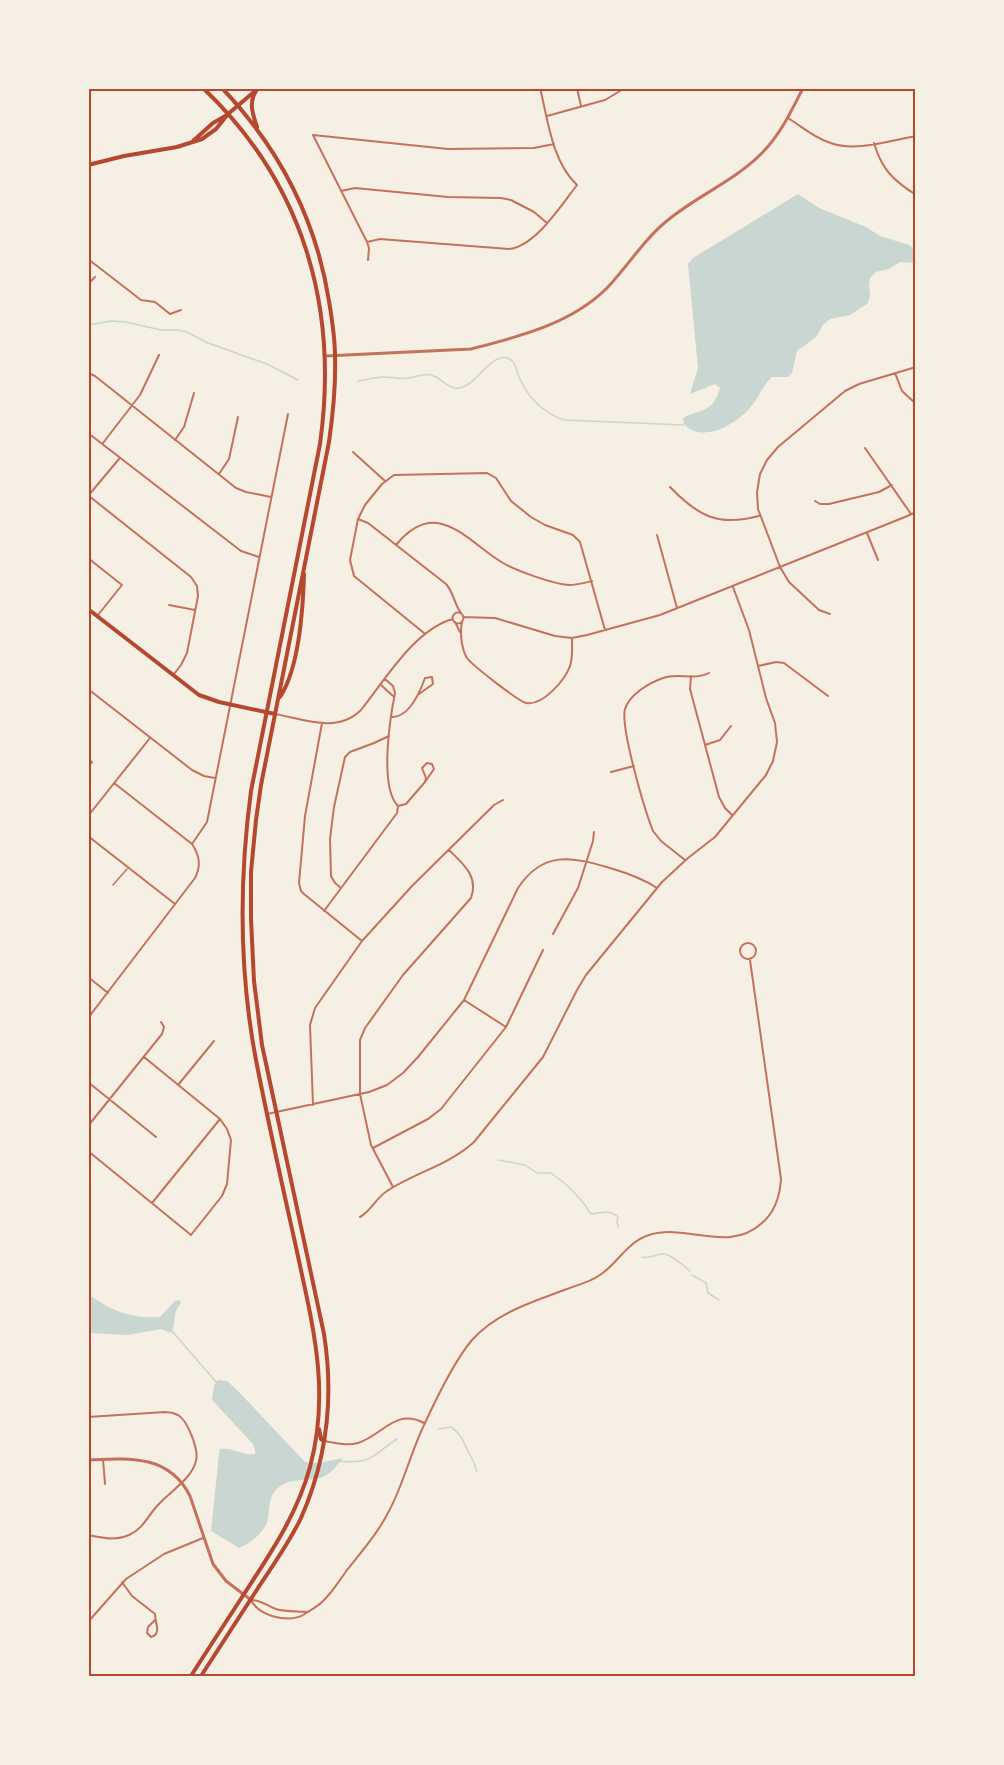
<svg xmlns="http://www.w3.org/2000/svg" width="1004" height="1765" font-family="'PT Sans',sans-serif">
	<rect width="100%" height="100%" fill="#f6efe4"/>
	<path fill="#c9d6d2" d="M798,194l21,14 47,19 14,9 29,9 6,5v13l-15,-1 -11,7 -13,3 -6,6 -1,8 1,9 -2,8 -18,12 -20,4 -7,6 -7,12 -19,14 -5,22 -4,4h-16c-9,8 -12,18 -19,27 -14,19 -50,41 -69,20l-1,-6c19,-10 30,-5 37,-30l-5,-4 -25,10 8,-26 -10,-104 5,-6z
		M89,1295c24,16 41,24 71,22l15,-16 5,-1 1,3c-10,12 -4,19 -10,30l-10,-4 -33,6 -39,-2z
		M218,1380l9,1 10,9 68,72c13,3 26,-2 38,-4 -5,6 -12,16 -20,19 -14,5 -33,0 -45,11 -10,8 -8,20 -10,31 -3,13 -17,24 -29,29l-28,-17 8,-77 1,-5c12,-2 24,7 35,5v-4l-2,-6 -41,-44 2,-15z"/>
	<g fill="none" stroke-linecap="round" stroke-linejoin="round">
		<path stroke="#c9d6d2" stroke-width="1.5" d="M88,325l23,-4 15,1 35,8h17l9,2 21,11 59,21 31,16
			M358,381c9,-1 19,-5 27,-4 8,0 15,3 23,1 8,-1 15,-5 23,-3 10,2 17,15 28,13 6,-1 15,-7 19,-12 7,-7 23,-27 34,-15 4,3 5,12 7,16 10,22 23,35 45,43l120,5
			M498,1160l27,5 12,8h14l17,13 14,15 9,13c9,-1 19,-5 27,3l-1,5 1,5
			M642,1257c8,2 12,-2 19,-3 8,-2 23,12 29,17
			M692,1275l14,8 2,10 11,7
			M172,1331l44,51
			M439,1429l12,-2c11,7 12,15 18,26 4,7 6,11 8,19
			M339,1461c33,4 33,-6 58,-22"/>
		<path stroke="#c5725c" stroke-width="1.5" d="M113,885l14,-16"/>
		<path stroke="#c5725c" stroke-width="2" d="M577,88l4,18
			M547,116l58,-16 20,-12
			M788,118c13,8 25,19 40,24 26,11 60,-1 88,-6
			M313,135l135,14 86,-1 20,-4
			M313,135l54,107 2,6 -1,12
			M874,143c8,27 19,37 42,52
			M341,191l14,-3 93,9 53,1 10,2 23,12 13,11
			M367,242l13,-3 129,10c27,-3 53,-45 68,-64 -25,-23 -29,-65 -37,-97
			M88,259l53,41 14,2 15,12 11,-4
			M88,284l7,-7
			M88,373l7,3 141,112 10,4 25,5
			M895,373l7,18 14,13
			M88,433l153,118 18,6
			M175,440l9,-13 10,-34
			M103,443l37,-48 19,-40
			M865,448l46,66
			M353,452l32,29
			M219,474l10,-15 9,-42
			M670,487c28,29 48,40 89,29
			M88,496l31,-37
			M89,496l102,81 6,9 1,10 -11,57 -6,12 -7,9
			M815,501l5,3h9l50,-12 13,-7
			M358,519l10,4 78,61c8,9 8,20 15,29
			M867,533l11,27
			M657,535l20,73
			M396,545c41,-50 71,-3 107,18 14,8 50,21 66,22 8,0 15,-2 23,-4
			M88,558l34,27 -24,30
			M169,605l26,5
			M452.5 618a5.5 5.5 0 1 1 11 0a5.5 5.5 0 1 1-11 0Z
			M830,614l-11,-4 -30,-28 -9,-15 -22,-58 -1,-17 3,-18 7,-14 11,-13 67,-56 14,-7 57,-17
			M463,617l32,1 60,18 17,2 15,-3 73,-20 245,-98 11,-5
			M462,621c-2,11 -1,27 5,37 5,7 51,43 59,45 17,3 39,-23 44,-37 3,-9 2,-19 2,-28
			M455,622l5,10
			M424,633l-70,-57 -4,-16 8,-41 7,-14 17,-21 12,-9 93,-2 9,5 15,23 20,16 14,8 28,10 7,7 25,88
			M758,666l18,-4 8,1 44,33
			M691,676l-1,13 29,108 6,11 7,7
			M381,685l12,11
			M88,689l104,81 12,6 11,2
			M275,714c28,5 62,20 86,-4 24,-30 54,-81 92,-91
			M391,717c18,1 29,-25 34,-39l7,-1 1,7 -14,10
			M322,723l-17,93 -6,67 2,8 3,3 58,47
			M705,745l15,-5 11,-14
			M88,759l4,3 -4,5
			M427,763l5,1 2,5 -9,13 1,-4 -4,-10z
			M611,772l23,-6
			M398,806l8,-2 19,-22
			M88,816l62,-78
			M88,836l87,68
			M192,844l15,-22 81,-408
			M685,860l-24,-19 -8,-10c-8,-20 -33,-104 -28,-122 5,-15 24,-26 38,-31 15,-6 32,3 46,-5
			M341,888l-6,-5 -4,-7 -1,-37 4,-32 11,-50 5,-5 24,-9 15,-7
			M324,911l73,-98 1,-7c-19,-19 -8,-88 -3,-113l-2,-7 -8,-7
			M553,934l25,-46 15,-47 1,-9
			M740 951a8 8 0 1 1 16 0a8 8 0 1 1-16 0Z
			M88,977l20,16
			M464,1000l42,27
			M88,1018l107,-140c6,-12 5,-22 -3,-34l-78,-61
			M88,1082l68,55
			M178,1085l36,-44
			M313,1105l-3,-80 5,-17 47,-67 50,-55 82,-81 9,-5
			M267,1114l102,-22 18,-7 16,-12 15,-16 46,-57 54,-112c25,-38 54,-31 92,-20 17,5 32,10 47,20
			M88,1126l74,-92 2,-7 -3,-5
			M373,1148l55,-29 13,-10 65,-82 37,-77
			M88,1151l103,84 31,-39 5,-12 4,-44 -4,-11 -7,-10 -76,-62
			M393,1187l-22,-42 -11,-51v-54l5,-12 38,-53 68,-77c8,-22 -8,-34 -22,-48
			M152,1203l68,-84
			M360,1217c11,-6 16,-19 27,-26 27,-18 62,-26 87,-49l69,-85 34,-67 9,-15 76,-93 26,-24 27,-21 51,-62 7,-14 4,-19 -2,-19 -9,-25 -17,-68 -16,-43
			M88,1417l77,-5c5,0 9,1 13,3 10,6 21,35 18,46 -5,19 -26,30 -39,45 -9,10 -14,23 -28,29 -14,6 -26,3 -41,0
			M324,1441c11,2 23,5 34,2 25,-8 37,-35 66,-20
			M103,1459l2,25
			M122,1582l10,14 23,18c0,9 7,20 -4,23l-4,-4 1,-6 7,-7
			M251,1600c4,8 12,13 21,16 10,3 22,4 31,-1 6,-4 14,-8 19,-13 10,-9 17,-21 25,-32 15,-19 31,-37 42,-59 15,-28 22,-60 36,-88 12,-26 29,-62 47,-83 25,-28 61,-38 95,-51 11,-4 23,-7 33,-14 18,-12 27,-33 49,-40 38,-12 79,19 113,-12 13,-11 18,-28 19,-44l-31,-219
			M252,1600c9,0 16,6 24,9 10,3 20,2 31,3
			M88,1622l38,-43 38,-25 39,-16"/>
		<path stroke="#c5725c" stroke-width="3" d="M325,356l146,-7c47,-12 100,-25 136,-61 21,-22 37,-49 61,-68 29,-24 66,-39 93,-66 19,-19 30,-42 42,-66
			M88,1460c40,-2 81,-6 102,36l23,68 13,17 25,19"/>
		<path stroke="#b5482f" stroke-width="4" d="M193,141l20,-18 14,-8
			M88,165l36,-9 53,-9 25,-8 14,-10 12,-15 27,-23
			M88,609l111,86 20,7 56,12"/>
		<path stroke="#b5482f" stroke-width="4" d="M257,127c-5,-15 -9,-26 1,-39
			M280,697c19,-29 23,-88 24,-123
			M319,1429l2,10 3,2
			M191,1676c17,-27 35,-54 53,-82 26,-40 53,-79 66,-127 21,-78 2,-144 -14,-220 -14,-63 -28,-125 -40,-187 -17,-89 -17,-179 -5,-269l69,-347c19,-136 -16,-260 -117,-356
			M201,1676c19,-29 38,-59 57,-88 15,-23 31,-45 43,-70 26,-59 33,-121 23,-184l-62,-289 -8,-64 -3,-62v-47l5,-52 5,-35 68,-343c4,-28 7,-57 6,-86 0,-18 -3,-37 -6,-55 -13,-82 -50,-153 -107,-213"/>
	</g>
	<rect width="1004" height="1765" fill="none" stroke="#f6efe4" stroke-width="180"/>
	<rect x="90" y="90" width="824" height="1585" fill="none" stroke="#b5482f" stroke-width="2"/>
</svg>
